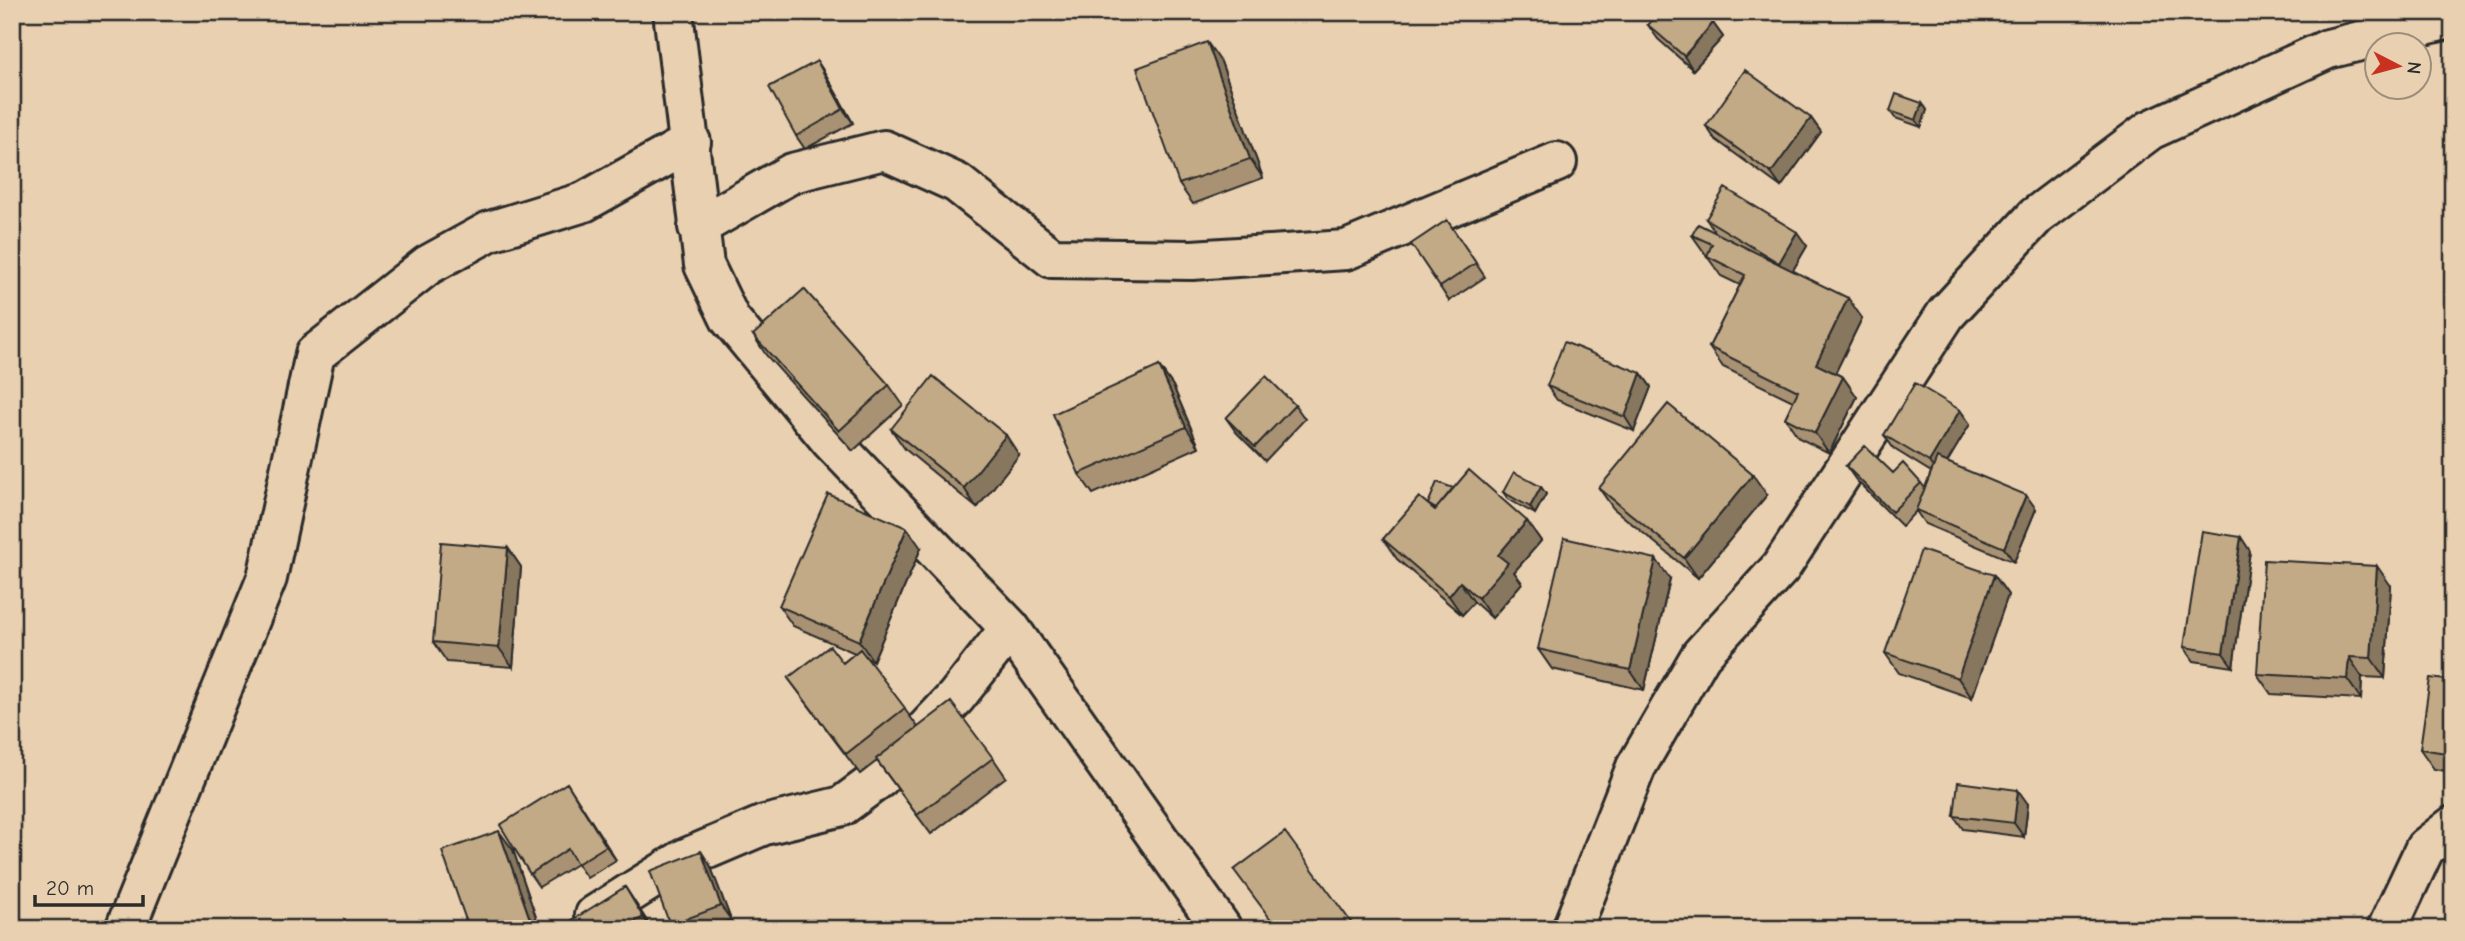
<svg xmlns="http://www.w3.org/2000/svg" width="2465" height="941" font-family="'Comic Neue',sans-serif">
	<rect width="100%" height="100%" fill="#e9d0b1"/>
	<filter id="ink" filterUnits="userSpaceOnUse"><feTurbulence type="fractalNoise" baseFrequency=".0143" numOctaves="2"/><feDisplacementMap in="SourceGraphic" scale="14" xChannelSelector="R" yChannelSelector="G"/><feConvolveMatrix kernelMatrix="1 2 1 2 8 2 1 2 1" color-interpolation-filters="sRGB"/></filter>
	<g filter="url(#ink)">
		<g fill="none" stroke-linecap="round" stroke-linejoin="round">
			<defs>
				<path id="minor" d="M673,12l31,253 26,54 100,121 180,188 212,301
					M698,227l94,-54 92,-23 73,33 95,75 140,2 154,-10 211,-88
					M595,915l89,-56 80,-34 78,-19 38,-28 76,-81 54,-69
					M125,929l142,-351 48,-224 113,-89 62,-34 94,-29 107,-60
					M1572,929l64,-162 65,-112 80,-88 165,-253 90,-98 114,-86 178,-81 125,-31
					M2387,929l38,-81 28,-22"/>
			</defs>
			<use href="#minor" stroke="#2b2b2b" stroke-width="44"/>
			<use href="#minor" stroke="#e9d0b1" stroke-width="38"/>
		</g>
		<path fill="#a89273" stroke="#2b2b2b" stroke-width="2" d="M1713,23l10,14 -30,33 -35,-31 -10,-14z
			M817,61l9,14 27,48 -48,26 -9,-13z
			M1221,62l42,116 -70,26 -14,-20z
			M1922,103l5,7 -6,17 -26,-9 -5,-7z
			M1811,118l10,14 -40,55 -66,-48 -9,-13z
			M1706,219l101,27 -14,24 69,48 -27,55 8,4 14,20 -28,56 -30,-15 -14,-20 8,-17 -70,-34 -14,-20 31,-62 -19,-9 -29,-41 24,-2z
			M1447,220l38,57 -36,24 -9,-14z
			M753,335l136,50 14,20 -50,46 -87,-96z
			M1159,366l14,20 26,61 -106,47 -14,-20z
			M1641,373l10,14 -17,44 -77,-31 -10,-14z
			M1295,405l10,14 -40,42 -29,-29 -10,-14z
			M1960,410l10,14 -23,38 89,47 -22,53 -89,-38 -9,-13 -14,15 -46,-46 -10,-14 47,7 28,10 4,5 6,-16 -37,-23 -10,-14z
			M891,429l128,26 -42,53 -72,-59z
			M1541,487l5,7 -11,20 -27,-15 -5,-7z
			M1599,488l168,7 -69,83 -85,-70z
			M1428,504l99,17 14,20 -27,31 8,11 -30,35 -18,-16 -12,13 -65,-56 -14,-20z
			M508,548l13,19 -8,100 -66,-5 -14,-20z
			M921,548l-48,113 -7,-3 52,69 75,31 13,19 -75,57 -54,-73 -17,13 -72,-96 55,-15 12,-10 -62,-27 -14,-20z
			M2250,551l-17,116 -39,-6 -10,-14z
			M1994,575l14,20 -36,103 -73,-25 -14,-20z
			M1670,579l-26,111 -92,-21 -14,-20z
			M2391,586l-6,92 -23,-1 -1,22 -90,-5 -14,-20z
			M2453,681v91l-19,-3 -14,-20z
			M576,797l40,63 -29,18 -10,-14 -38,23 -9,-13z
			M2028,804l-4,33 -61,-8 -9,-13z
			M513,850l27,79h-71z
			M710,865l21,55 -10,3h1l4,6h-54l-2,-4z
			M625,887l27,42h-91z"/>
		<path fill="#88775e" stroke="#2b2b2b" stroke-width="2" d="M1713,23l10,14 -30,33 -9,-14z
			M1207,42l14,20 42,116 -13,-19z
			M817,61l9,14 27,48 -10,-14z
			M1922,103l5,7 -6,17 -5,-7z
			M1811,118l10,14 -40,55 -10,-14z
			M1797,232l10,14 -18,31 -10,-14z
			M1848,298l14,20 -32,66 -14,-20z
			M1159,366l14,20 26,61 -13,-20z
			M1641,373l10,14 -17,44 -9,-14z
			M1843,377l14,20 -28,56 -14,-20z
			M1960,410l10,14 -31,52 -10,-14z
			M1006,435l13,20 -42,53 -13,-20z
			M1753,475l14,20 -69,83 -14,-20z
			M1541,487l5,7 -11,20 -5,-7z
			M2026,495l10,14 -22,53 -10,-14z
			M1527,521l14,20 -27,31 8,11 -30,35 -14,-20 20,-43z
			M907,528l14,20 -48,113 -14,-20z
			M2241,537l9,14 -17,116 -10,-14z
			M508,548l13,19 -8,100 -14,-19z
			M1656,559l14,20 -26,111 -14,-20z
			M2377,566l14,20 -6,92 -14,-20z
			M1994,575l14,20 -36,103 -14,-20z
			M1460,582l14,20 -12,13 -13,-19z
			M2349,657l13,20 -1,22 -14,-20z
			M567,783l9,14 40,63 -10,-14z
			M2018,790l10,14 -4,33 -10,-14z
			M499,831l14,19 27,79h-5l-3,-4z
			M701,851l9,14 21,55 -10,-14z
			M625,887l13,20 14,22 -9,-12z"/>
		<path fill="#c3aa86" stroke="#2b2b2b" stroke-width="2" d="M1659,12h42l12,11 -29,33 -36,-31z
			M1207,42l43,117 -71,25 -42,-116z
			M817,61l26,48 -47,27 -27,-49z
			M1745,70l66,48 -40,55 -65,-47z
			M1896,94l26,9 -6,17 -26,-9z
			M1725,188l72,44 -18,31 -73,-44z
			M1447,220l29,43 -36,24 -29,-43z
			M1698,224l150,74 -32,66 27,13 -28,56 -30,-15 13,-27 -89,-44 36,-72 -38,-19 5,-12 -20,-9z
			M804,289l85,96 -50,46 -86,-96z
			M1564,342l77,31 -16,44 -78,-31z
			M1159,366l27,61 -107,47 -26,-60z
			M933,376l73,59 -42,53 -73,-59z
			M1266,376l29,29 -40,42 -29,-29z
			M1915,383l45,27 -31,52 -45,-27z
			M1668,404l85,71 -69,83 -85,-70z
			M1865,446l28,27 10,-10 18,20 -29,29 -46,-46z
			M1937,458l89,37 -22,53 -88,-38z
			M1469,470l58,51 -29,34 10,8 -30,35 -18,-16 -11,14 -66,-57 36,-42 16,13z
			M1514,472l27,15 -11,20 -27,-15z
			M1437,482l16,6 -17,21 -8,-5z
			M828,494l79,34 -48,113 -80,-35z
			M2202,531l39,6 -18,116 -39,-6z
			M1564,538l92,21 -26,111 -92,-21z
			M441,542l67,6 -9,100 -66,-6z
			M1921,550l73,25 -36,103 -73,-25z
			M2264,560l113,6 -6,92 -22,-1 -2,22 -90,-5z
			M830,646l13,17 17,-14 45,59 -59,46 -58,-76z
			M2430,678l23,3v73l-33,-5z
			M951,702l42,56 -76,57 -41,-56z
			M1958,782l60,8 -4,33 -60,-7z
			M567,783l39,63 -29,18 -9,-15 -38,25 -30,-49z
			M499,831l33,94 -11,4h-52l-27,-78z
			M1285,832l71,97h-78l-44,-59z
			M701,851l20,55 -51,19 -20,-54z
			M625,887l18,30 -13,8 3,4h-72v-2z
			M1179,918l11,11h-21z
			M722,923v6h-50z"/>
	</g>
	<rect width="2465" height="941" fill="none" stroke="#e9d0b1" stroke-width="42"/>
	<rect x="21" y="21" width="2423" height="899" fill="none" stroke="#2b2b2b" stroke-width="2.5" filter="url(#ink)"/>
	<g transform="translate(2398 66) rotate(96)"><circle r="33" fill="#e9d0b1" stroke="#9d8e7b" stroke-width="2"/>
	<path d="M0-5L12 26L0 18L-12 26Z" fill="#c8321e"/>
	<text y="-10" font-size="19" font-weight="bold" text-anchor="middle" fill="#2b2b2b">N</text>
	</g>
	<path d="M35 895v10h108v-10" fill="none" stroke="#2b2b2b" stroke-width="3.5"/>
	<text x="46" y="895" font-size="21" fill="#2b2b2b" stroke="#e9d0b1" stroke-width="5" paint-order="stroke">20 m</text>
</svg>
